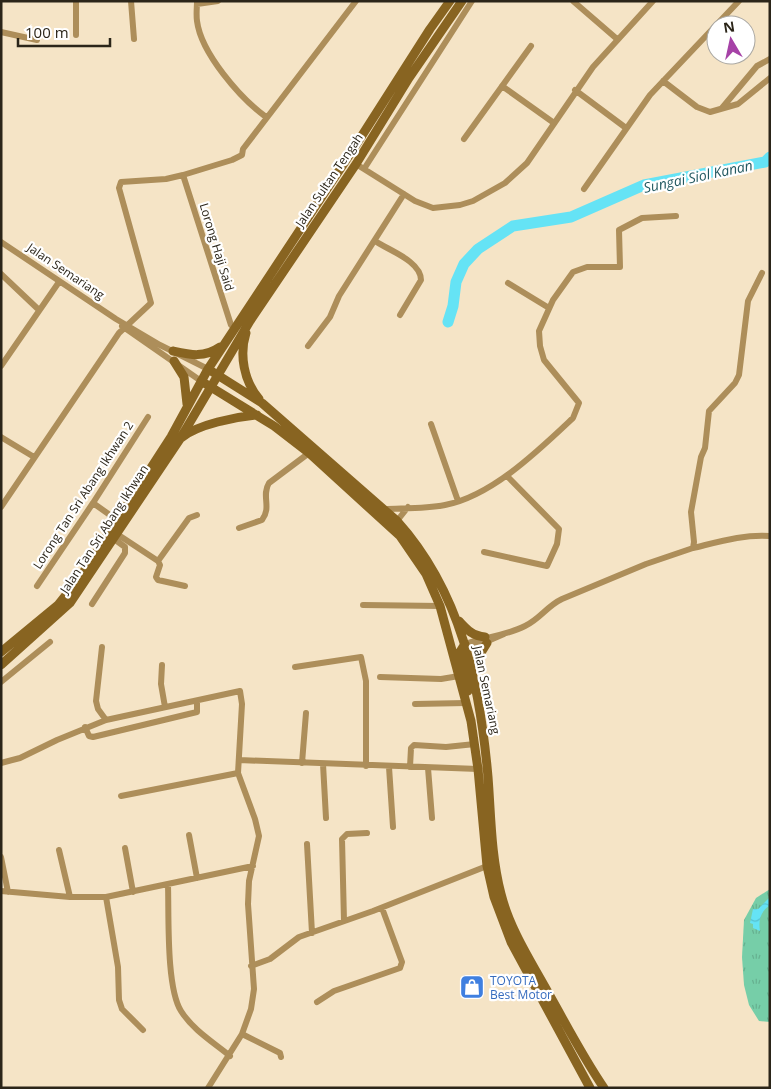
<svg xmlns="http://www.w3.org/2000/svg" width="771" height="1089" font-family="'Open Sans',sans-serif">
	<defs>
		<pattern id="park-tufts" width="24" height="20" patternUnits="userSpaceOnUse" patternTransform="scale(1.25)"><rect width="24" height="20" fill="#76cea8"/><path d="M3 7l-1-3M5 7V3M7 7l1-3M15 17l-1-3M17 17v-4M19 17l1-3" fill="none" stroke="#66b190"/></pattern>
		<pattern id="water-waves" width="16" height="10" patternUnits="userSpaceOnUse" patternTransform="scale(1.25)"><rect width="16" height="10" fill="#65e3f5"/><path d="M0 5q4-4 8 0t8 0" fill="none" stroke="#58c3d1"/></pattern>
	</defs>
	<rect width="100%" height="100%" fill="#f5e4c6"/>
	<path fill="url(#park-tufts)" d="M770,889v133l-11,-1 -10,-16 -5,-20 -2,-28 2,-37 12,-22z"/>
	<path fill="url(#water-waves)" d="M770,897v8c-9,6 -12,15 -10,26l-7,-3v-4l-3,-1 3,-14h5z"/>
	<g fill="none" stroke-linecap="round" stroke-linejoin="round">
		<path stroke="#65e3f5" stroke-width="11" d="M448,322l5,-16 3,-24 8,-18 14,-15 35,-23 58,-9 73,-32 121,-23 5,-5"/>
		<path stroke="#ad8e5a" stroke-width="6" d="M76,1v34
			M131,1l3,38
			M197,1c0,7 -1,13 0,20 4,32 43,77 69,96
			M573,1l44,38
			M197,4l21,-3
			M1,32l36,8
			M663,81l34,26 13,5 28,-8 32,-26
			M502,86l52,37
			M575,90l51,38
			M722,108l35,-42 13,-7
			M464,139l67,-93
			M356,164l59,37 18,7 27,-3 13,-4 32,-18 22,-20 66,-96 60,-66
			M364,169l108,-168
			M183,175l48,150
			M584,189l66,-94 89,-94
			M375,241c13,9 46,20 46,39l-21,35
			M1,242l115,77 44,26 48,24
			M1,274l38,36
			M508,283l41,25
			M122,326l79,55
			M308,346l22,-29 9,-21 65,-102
			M1,366l58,-84
			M431,424l27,77
			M1,437l33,20
			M93,503l24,17
			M1,507l118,-174 32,-30 -32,-115 2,-6 45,-3 17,-4 49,-15 10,-5 1,-6 113,-148
			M384,509c19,-1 41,0 61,-4 47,-9 94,-55 128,-87l6,-15 -35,-43 -4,-14 -1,-15 14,-31 20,-28 14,-5h33l-1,-37 23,-12 34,-2
			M397,521l11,-14
			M239,528l23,-8c10,-13 -1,-24 7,-37l40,-30
			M117,534l41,27 31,-43 8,-3
			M693,548c25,-6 51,-14 77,-12
			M484,552l63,14 10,-22 2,-15 -52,-53
			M158,561l2,4 -4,12 2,3 27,6
			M37,586l56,-83 55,-86
			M92,604l33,-51v-6l-11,-8
			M363,605l77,1
			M465,644c19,-7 41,-8 60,-18 15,-7 22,-20 37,-27l84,-35 47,-16 1,-6 -3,-30 10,-55 4,-9 4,-37 26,-28 4,-8 9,-74 14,-28
			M102,647l-6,54 2,8 8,11
			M467,650l37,-16
			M162,665l-1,19 4,23
			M295,667l66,-10 5,24v85
			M380,677l61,2 18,-3
			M1,682l49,-40
			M415,704l51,-1
			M85,727l4,9 4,1 104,-25v-11
			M239,760l239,9
			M1,763l19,-5 37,-18 49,-20 134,-29 2,13 -4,69 17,46 4,17 -10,45 -1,23 6,85 -3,20 -9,25 -34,54
			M302,763l4,-50
			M323,764l3,54
			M389,767l4,60
			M410,767l1,-19 3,-3 32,2 29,-3
			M428,768l4,50
			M121,796l117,-23
			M189,835l8,43
			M307,844l5,89
			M125,848l8,44
			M59,850l11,47
			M1,857l7,35
			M168,885c1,30 -2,102 13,126 12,19 32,31 49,45
			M1,891l69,6h36l147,-31
			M106,897l12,70 1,33 3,9 21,21
			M344,921l-2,-82 5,-5 20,-1
			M251,966l19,-7 29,-22 74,-26 114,-45
			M317,1002l17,-11 66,-23 2,-6 -20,-54
			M242,1034l38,19 1,4"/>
		<path stroke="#886421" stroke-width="9" d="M246,333c-7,22 -2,48 13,66
			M173,351c18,4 31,7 47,-4
			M174,361l10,16 3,27
			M208,369l54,34 135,118c64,71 83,164 91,256 3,39 3,79 13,117 9,36 31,69 49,102 17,30 34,63 54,92
			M201,381l73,45 35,27 91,83 26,38 14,32 31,115 7,48 9,97 7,31 17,45 79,146
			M181,438c17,-14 55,-21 76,-23
			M459,621c8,9 14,15 26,16
			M465,644l-5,8 8,39
			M1,652l57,-47 23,-29 90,-139 37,-68 146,-221 76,-119 20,-28
			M1,665l69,-62 110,-164 70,-118 106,-157 53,-86 53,-77
			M471,669l16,-26"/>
	</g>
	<defs>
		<symbol id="shop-square" viewBox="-11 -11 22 22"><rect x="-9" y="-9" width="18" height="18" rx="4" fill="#3f7fe0" stroke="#fff"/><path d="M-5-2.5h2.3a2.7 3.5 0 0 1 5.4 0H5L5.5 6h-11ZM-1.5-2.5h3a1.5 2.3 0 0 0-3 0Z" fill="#fff"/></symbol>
	</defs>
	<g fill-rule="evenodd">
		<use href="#shop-square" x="458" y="973" width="28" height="28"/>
	</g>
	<g text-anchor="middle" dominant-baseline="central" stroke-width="4.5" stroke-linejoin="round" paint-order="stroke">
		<g font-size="12" fill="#2b2519" stroke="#fff">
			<text transform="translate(329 180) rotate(-56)">Jalan Sultan Tengah</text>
			<text transform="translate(217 247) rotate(73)">Lorong Haji Said</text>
			<text transform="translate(66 271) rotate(34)">Jalan Semariang</text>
			<text transform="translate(83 495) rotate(-57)">Lorong Tan Sri Abang Ikhwan 2</text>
			<text transform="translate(104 529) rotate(-57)">Jalan Tan Sri Abang Ikhwan</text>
			<text transform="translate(487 690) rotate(78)">Jalan Semariang</text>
		</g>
		<g font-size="12" fill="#366cbe" stroke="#fff" text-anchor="start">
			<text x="490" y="980">TOYOTA<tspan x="490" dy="14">Best Motor</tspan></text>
		</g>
		<g font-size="14" font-style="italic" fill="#235961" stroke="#fff">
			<text transform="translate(698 176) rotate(-12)">Sungai Siol Kanan</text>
		</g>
	</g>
	<rect width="771" height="1089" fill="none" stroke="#2b2519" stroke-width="5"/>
	<g transform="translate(731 40) rotate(351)"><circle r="24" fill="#ffffff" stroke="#aaa8a3"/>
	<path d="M0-4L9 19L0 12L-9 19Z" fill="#a642a7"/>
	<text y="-8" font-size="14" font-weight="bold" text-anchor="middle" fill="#2b2519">N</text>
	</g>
	<path d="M18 38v8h92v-8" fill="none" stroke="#2b2519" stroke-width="2.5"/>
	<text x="25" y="38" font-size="15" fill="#2b2519" stroke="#ffffff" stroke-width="4" paint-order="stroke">100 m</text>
</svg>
